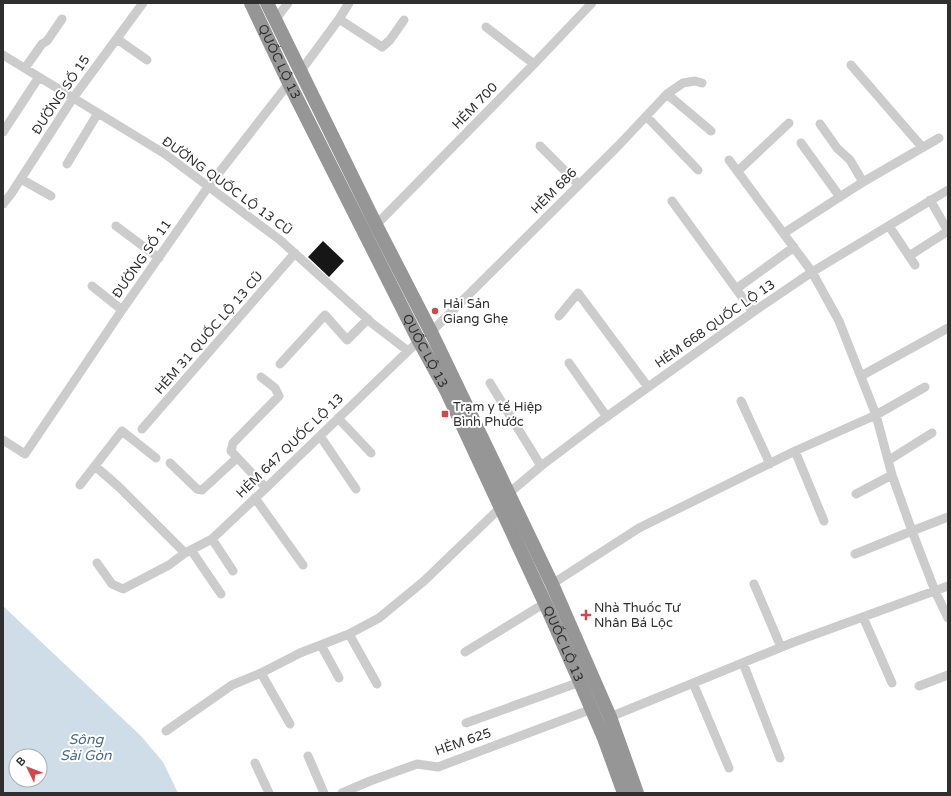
<svg xmlns="http://www.w3.org/2000/svg" width="951" height="796" font-family="'Varela Round',sans-serif">
	<rect width="100%" height="100%" fill="#fff"/>
	<path fill="#cedde8" fill-rule="evenodd" d="M3,606l138,130 22,26 15,31h-175zM16,756h24v24h-24z"/>
	<path fill="#161616" d="M323,241l21,20 -15,16 -21,-20z"/>
	<g fill="none" stroke-linecap="round" stroke-linejoin="round">
		<path stroke="#ccc" stroke-width="9" d="M339,19l43,28 8,-7 14,-20
			M275,20l13,-17
			M486,27l48,37
			M117,39l30,21
			M3,55l162,99 115,86 93,84 35,27 11,-10
			M851,65l71,82
			M25,68l17,-24 5,-3 15,-22
			M300,72l39,-53 10,-16
			M667,94l44,37
			M646,116l52,54
			M820,124l17,24 13,12 13,22
			M3,132l36,-55
			M801,143l39,54
			M540,146l39,39
			M729,160l83,112 27,49 37,94 16,60 20,56 23,60 13,27
			M67,164l31,-51
			M738,171l51,-48
			M21,179l30,17
			M672,201l81,111
			M3,204l8,-10 62,-96 70,-95
			M376,225l158,-161 58,-61
			M116,226l43,32
			M889,226l26,39
			M784,233l79,-51 76,-44
			M909,256l39,-25 -18,-31
			M92,286l30,24
			M736,289l58,-42
			M559,316l19,-23 70,94
			M431,332l187,-186 49,-52 16,-11 12,-2 7,2
			M569,363l38,54
			M280,364l45,-49 22,25 21,-21
			M861,376l87,-48
			M261,377l14,11 4,8 -46,47 -2,8 35,37
			M490,383l51,83
			M741,401l29,63
			M338,418l33,35
			M142,429l153,-176
			M320,436l36,53
			M3,440l22,14 97,-144 86,-123 81,-104
			M795,451l29,70
			M889,460l43,-27
			M170,463l27,26 5,1 35,-32
			M95,466l24,21 66,66
			M80,485l42,-54 34,27
			M508,494l33,-28 57,-43 155,-111 59,-40 136,-82
			M856,494l36,-19
			M255,498l48,67
			M212,539l21,32
			M191,550l30,44
			M855,554l57,-23 36,-14
			M97,563l15,21 11,5 46,-24 16,-12 27,-14 54,-51 142,-137
			M552,584l87,-56 156,-77 81,-36 49,-28
			M754,584l27,63
			M863,617l29,66
			M349,634l28,50
			M321,645l18,33
			M465,652l80,-49
			M743,663l37,95
			M261,673l29,51
			M693,683l36,85
			M919,686l29,-11
			M610,717l184,-75 154,-56
			M466,723l114,-41
			M166,731l66,-46 29,-12 39,-20 49,-19 30,-16 45,-37 76,-73
			M308,756l16,37
			M255,763l14,30
			M342,793l28,-12 47,-17 21,3 154,-58"/>
		<g stroke="#969696" stroke-width="14">
			<path id="s1" d="M251,3l38,80 130,258 28,51 98,211 35,79 24,56 20,55"/>
			<path d="M267,3l109,222 55,107 121,252 58,133 27,76"/>
		</g>
	</g>
	<g fill="#d0484c" stroke="#fff" stroke-width="1.5">
		<circle cx="435" cy="311" r="4"/>
		<rect x="441" y="410" width="8" height="8" rx="2"/>
		<path d="M584 609h4v4h4v4h-4v4h-4v-4h-4v-4h4z"/>
	</g>
	<g text-anchor="middle" dominant-baseline="central" stroke-width="4" stroke-linejoin="round" paint-order="stroke">
		<g font-size="13" fill="#2f2f2f" stroke="#fff">
			<text stroke="none"><textPath href="#s1" startOffset="65">QUỐC LỘ 13</textPath></text>
			<text transform="translate(61 95) rotate(-56)">ĐƯỜNG SỐ 15</text>
			<text transform="translate(475 106) rotate(-46)">HẺM 700</text>
			<text transform="translate(227 186) rotate(36)">ĐƯỜNG QUỐC LỘ 13 CŨ</text>
			<text transform="translate(554 191) rotate(-45)">HẺM 686</text>
			<text transform="translate(142 259) rotate(-55)">ĐƯỜNG SỐ 11</text>
			<text transform="translate(715 324) rotate(-35)">HẺM 668 QUỐC LỘ 13</text>
			<text transform="translate(209 333) rotate(-49)">HẺM 31 QUỐC LỘ 13 CŨ</text>
			<text stroke="none"><textPath href="#s1" startOffset="389">QUỐC LỘ 13</textPath></text>
			<text transform="translate(290 446) rotate(-44)">HẺM 647 QUỐC LỘ 13</text>
			<text stroke="none"><textPath href="#s1" startOffset="713">QUỐC LỘ 13</textPath></text>
			<text transform="translate(463 742) rotate(-19)">HẺM 625</text>
		</g>
		<g font-size="13" fill="#2f2f2f" stroke="#fff" text-anchor="start">
			<text x="443" y="304">Hải Sản<tspan x="443" dy="15">Giang Ghẹ</tspan></text>
			<text x="453" y="407">Trạm y tế Hiệp<tspan x="453" dy="15">Bình Phước</tspan></text>
			<text x="594" y="608">Nhà Thuốc Tư<tspan x="594" dy="15">Nhân Bá Lộc</tspan></text>
		</g>
		<g font-size="14" font-style="italic" fill="#476c88" stroke="#fff">
			<text x="86" y="739">Sông<tspan x="86" dy="16">Sài Gòn</tspan></text>
		</g>
	</g>
	<rect width="951" height="796" fill="none" stroke="#2f2f2f" stroke-width="8"/>
	<g transform="translate(28 768) rotate(313)"><circle r="19" fill="#ffffff" stroke="#acacac"/>
	<path d="M0-3L7 15L0 10L-7 15Z" fill="#d0484c"/>
	<text y="-6" font-size="11" font-weight="bold" text-anchor="middle" fill="#2f2f2f">B</text>
	</g>
</svg>
